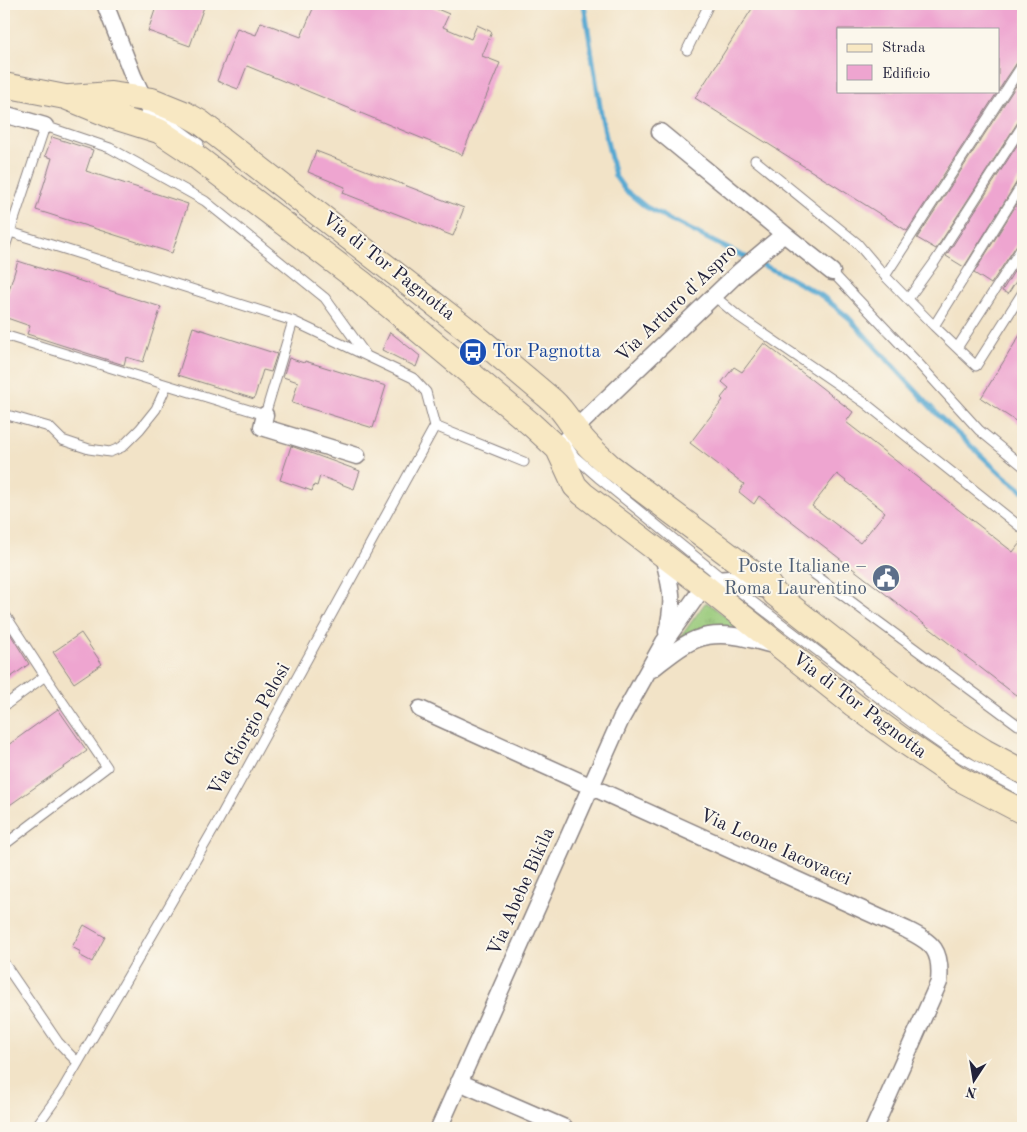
<svg xmlns="http://www.w3.org/2000/svg" width="1027" height="1132" font-family="'Old Standard TT',serif">
	<defs>
		<pattern id="grass-tufts" width="24" height="20" patternUnits="userSpaceOnUse" patternTransform="scale(1.25)"><rect width="24" height="20" fill="#98c979"/><path d="M3 7l-1-3M5 7V3M7 7l1-3M15 17l-1-3M17 17v-4M19 17l1-3" fill="none" stroke="#83ac6a"/></pattern>
	</defs>
	<rect width="100%" height="100%" fill="#fbf7ec"/>
	<filter id="ink" filterUnits="userSpaceOnUse"><feTurbulence type="fractalNoise" baseFrequency=".02" numOctaves="2"/><feDisplacementMap in="SourceGraphic" scale="10" xChannelSelector="R" yChannelSelector="G"/><feConvolveMatrix kernelMatrix="1 2 1 2 8 2 1 2 1" color-interpolation-filters="sRGB"/></filter>
	<filter id="wash" filterUnits="userSpaceOnUse"><feTurbulence type="fractalNoise" baseFrequency=".0096" numOctaves="4" result="noise"/><feDisplacementMap in="SourceGraphic" scale="20" xChannelSelector="R" yChannelSelector="G"/><feGaussianBlur stdDeviation="1.12" result="paint"/><feColorMatrix in="noise" values="0 0 0 0 0 0 0 0 0 0 0 0 0 0 0 0 0 1.4 0 .05"/><feComposite in="paint" operator="in"/></filter>
	<g filter="url(#wash)">
		<rect width="100%" height="100%" fill="#f2e3c7"/>
		<path fill="url(#grass-tufts)" stroke="#5d765a" d="M705,603h3l35,27c-26,-8 -41,-4 -64,9z"/>
		<g fill="none" stroke-linecap="round" stroke-linejoin="round">
			<path stroke="#56a8d1" stroke-width="5" d="M584,4l18,115 13,57 10,14 21,17 74,38 66,31 36,20 26,21 91,99 61,57 23,18"/>
		</g>
		<g id="blocks">
			<path fill="#eea5d0" fill-rule="evenodd" d="M157,4h48l-15,42 -42,-15z
				M315,4h110l24,10 -6,13 28,12 6,-14 15,7 -10,24 18,7 -38,92 -215,-89 -9,23 -21,-8 20,-53 19,7 5,-13 40,15z
				M755,4h268v54l-5,3 -20,30v-62h-160v62h160l-91,140 -212,-133z
				M1023,75v44l-5,3 -82,127 -19,-11z
				M1023,136v41l-5,3 -54,87 -18,-11z
				M52,137l41,13 -7,21 102,33 -16,49 -136,-43 16,-52 -7,-2z
				M316,151l148,57 -11,28 -110,-43 2,-6 -37,-15z
				M1023,194v46l-5,3 -27,41 -17,-11z
				M1023,257v13l-15,24 -6,-3z
				M18,261l143,46 -18,55 -17,-5 -2,8 -97,-31 3,-8 -26,-9v-11z
				M193,327l84,27 -6,18 -8,-2 -9,29 -76,-24z
				M1023,330v96l-42,-28z
				M390,332l30,24 -4,11 -34,-17z
				M764,343l89,69 -7,10 167,130 10,-13v149l-6,8 -258,-200 -5,8 -15,-12 5,-8 -54,-41 33,-43 -2,-2 8,-10 -7,-6 12,-15 8,5zM837,474l48,38 -25,31 -48,-37z
				M289,358l15,5 1,-2 81,25 -13,42 -81,-25 6,-21 -15,-5z
				M291,446l69,25 -6,18 -34,-13 -3,10 -3,-1 -2,6 -32,-11z
				M4,624l25,40 -25,18z
				M81,633l21,31 -28,19 -21,-31z
				M58,709l29,42 -83,58v-61z
				M84,925l21,12 -13,25 -13,-7 2,-3 -9,-5z"/>
		</g>
	</g>
	<g filter="url(#ink)">
		<use href="#blocks" fill-opacity="0" stroke="#8a8281" stroke-width="1"/>
		<g fill="none" stroke-linecap="round" stroke-linejoin="round">
			<defs>
				<path id="lane" d="M687,50l22,-46
					M154,109l11,10 34,25
					M755,160l102,83 28,33 49,50 42,40 47,-74
					M4,230l289,91 120,57 13,14 9,34
					M4,250l41,-124 65,22 95,53 120,97 41,57
					M832,272l87,92 60,66 44,36
					M885,276l138,-212
					M714,296l24,20 127,87 158,126
					M908,299l26,-36 89,-138
					M934,326l89,-143
					M4,335l261,80 28,-94
					M957,348l66,-102
					M4,414l45,13 13,13 27,9 21,3 12,-5 18,-18 16,-20 11,-24
					M568,447l7,10 25,22 123,100 202,154 36,25 62,34
					M810,571l208,154h5
					M4,613l41,63
					M4,706l41,-30 62,91 -103,78
					M4,963l54,79 20,21
					M35,1128l26,-36 155,-267 219,-399 89,36"/>
				<path id="street" d="M105,4l28,72 26,55
					M4,114l41,12
					M660,132l124,102
					M265,415l-3,12 95,29
					M558,449l17,-20 165,-158 44,-37 48,38
					M663,556c8,31 12,44 4,76
					M652,669c16,-12 35,-30 56,-33 22,-4 45,4 66,9
					M420,709l487,221c26,13 35,20 32,52l-65,146
					M459,1082l106,46
					M439,1128l182,-409 43,-77 40,-56c21,-12 39,-7 59,3"/>
				<path id="secondary" d="M4,85l61,12 46,19 48,15 27,18 175,133 171,143 26,24 17,37 8,8 121,92 150,119 51,37 53,36 65,34
					M70,97l41,-3 41,6 32,13 16,9 277,215 76,64c9,8 15,18 22,28 9,14 22,25 35,37l158,118 7,10 160,126 49,31 39,21"/>
			</defs>
			<use href="#lane" stroke="#8a8281" stroke-width="11"/>
			<use href="#street" stroke="#8a8281" stroke-width="19"/>
			<use href="#secondary" stroke="#8a8281" stroke-width="26"/>
			<use href="#lane" stroke="#fff" stroke-width="9"/>
			<use href="#street" stroke="#fff" stroke-width="16"/>
			<use href="#secondary" stroke="#f8e8c3" stroke-width="24"/>
		</g>
	</g>
	<defs>
		<symbol id="bus-disc" viewBox="-11 -11 22 22"><circle r="9.5" fill="#1a4fb4" stroke="#fbf7ec"/><path d="M-5-6H5V4H4V6H2V4H-2V6H-4V4H-5ZM-3.5-4V0h7V-4ZM-3.5 1.2v1.5H-2V1.2ZM2 1.2v1.5H3.5V1.2Z" fill="#fff"/></symbol>
		<symbol id="civic-disc" viewBox="-11 -11 22 22"><circle r="9.5" fill="#5c6f8a" stroke="#fbf7ec"/><path d="M-.6-6.5H3V-4.5H.6V-3L4-1V1h2V6H-6V1h2V-1L-.6-3ZM-1.2 2.5V6h2.4V2.5Z" fill="#fff"/></symbol>
	</defs>
	<g fill-rule="evenodd">
		<use href="#bus-disc" x="457" y="336" width="32" height="32"/>
		<use href="#civic-disc" x="870" y="562" width="32" height="32"/>
	</g>
	<g text-anchor="middle" dominant-baseline="central" stroke-width="4" stroke-linejoin="round" paint-order="stroke">
		<g font-size="19" fill="#22223b" stroke="#fbf7ec">
			<text transform="translate(388 267) rotate(38)">Via di Tor Pagnotta</text>
			<text transform="translate(677 304) rotate(-44)">Via Arturo d'Aspro</text>
			<text transform="translate(859 706) rotate(37)">Via di Tor Pagnotta</text>
			<text transform="translate(250 730) rotate(-61)">Via Giorgio Pelosi</text>
			<text transform="translate(775 848) rotate(24)">Via Leone Iacovacci</text>
			<text transform="translate(522 892) rotate(-66)">Via Abebe Bikila</text>
		</g>
		<g font-size="19" fill="#164399" stroke="#fbf7ec" text-anchor="start">
			<text x="492" y="352">Tor Pagnotta</text>
		</g>
		<g font-size="19" fill="#4e5e75" stroke="#fbf7ec" text-anchor="end">
			<text x="867" y="567">Poste Italiane –<tspan x="867" dy="22">Roma Laurentino</tspan></text>
		</g>
	</g>
	<rect width="1027" height="1132" fill="none" stroke="#fbf7ec" stroke-width="20"/>
	<rect x="837" y="28" width="162" height="65" fill="#fbf7ec" stroke="#a4a2a5"/>
	<rect x="847" y="44" width="25" height="8" fill="#f8e8c3" stroke="#a4a2a5"/>
	<text x="882" y="52" font-size="15" fill="#22223b">Strada</text>
	<rect x="847" y="65" width="25" height="15" fill="#eea5d0" stroke="#a4a2a5"/>
	<text x="882" y="78" font-size="15" fill="#22223b">Edificio</text>
	<g transform="translate(974 1080) rotate(192)" stroke="#fbf7ec" stroke-width="4" paint-order="stroke">
	<path d="M0-4L9 19L0 12L-9 19Z" fill="#22223b"/>
	<text y="-8" font-size="14" font-weight="bold" text-anchor="middle" fill="#22223b">N</text>
	</g>
</svg>
